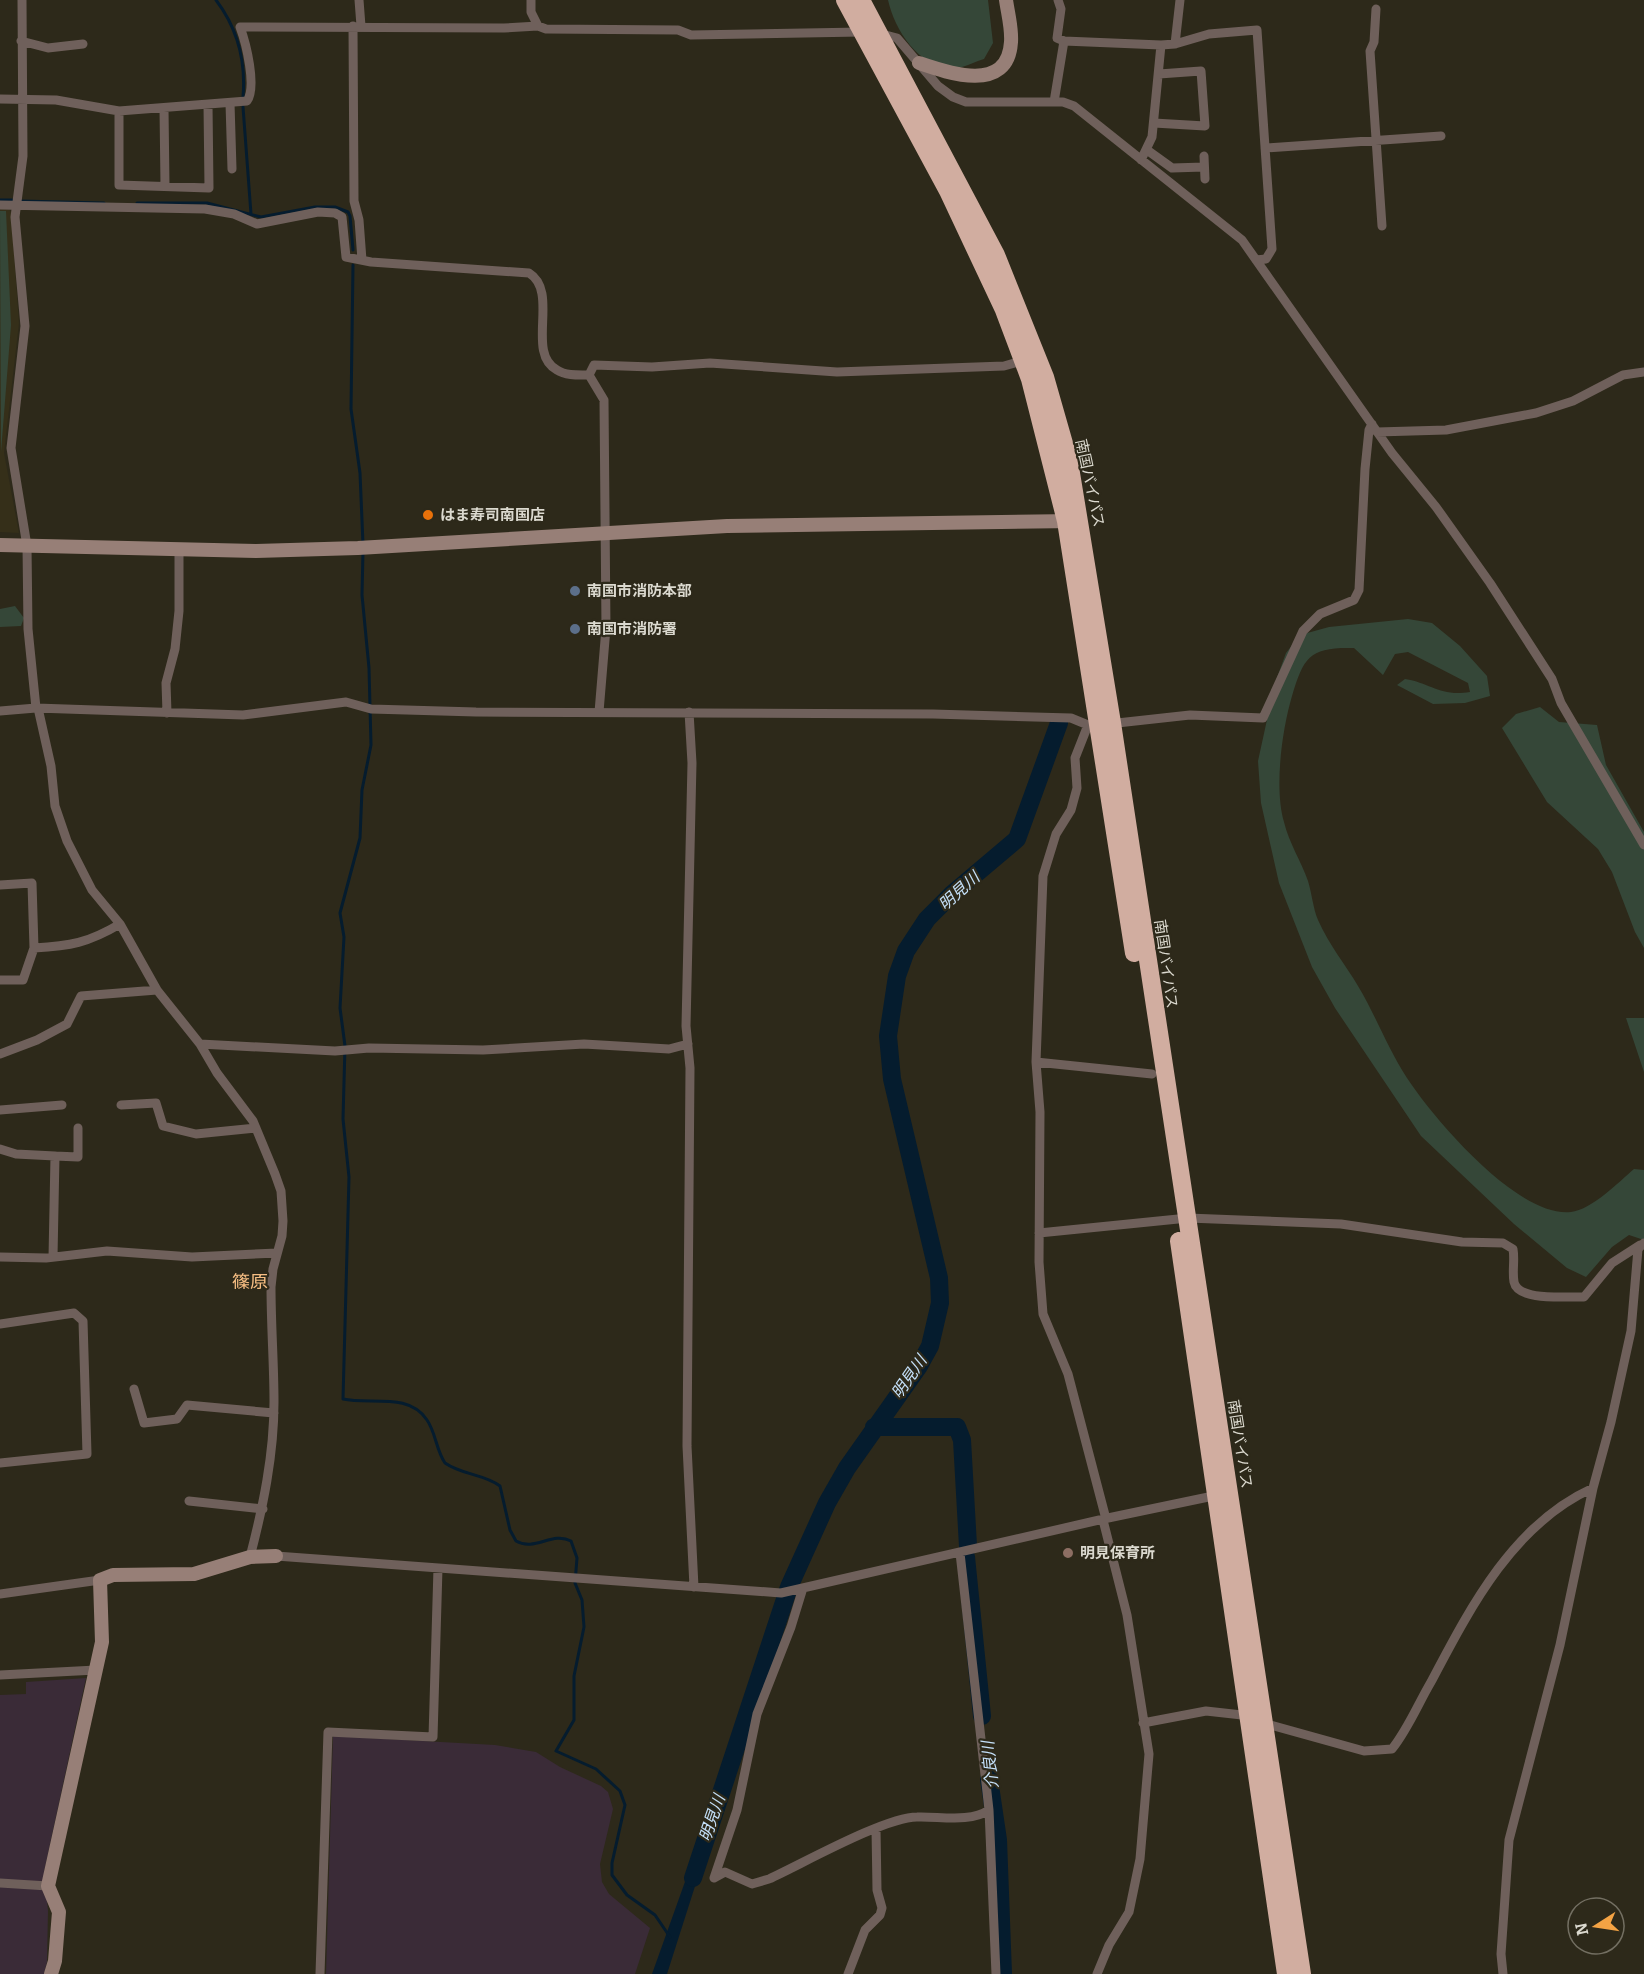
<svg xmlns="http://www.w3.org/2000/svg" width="1644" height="1974" font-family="Bitter,'Noto Sans JP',serif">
	<rect width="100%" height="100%" fill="#2d291a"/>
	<path fill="#352f19" d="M0,208h9l2,5 8,110 -15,130 15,80 -19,-1z"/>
	<path fill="#3a2b37" d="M86,1678l-42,194 4,39 -1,51 -3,12h-44v-279l26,-1v-12z
		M333,1736l162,9 41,7 24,15 41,19 7,6 5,17 -13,55 2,18 7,12 41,34 -15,46h-309z"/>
	<path fill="#354738" d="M888,0h100l5,43 -9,16c-7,2 -15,6 -22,8 -39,8 -67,-35 -74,-67z
		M0,211h6l5,114 -10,127z
		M15,606l9,12 -3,8 -21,1v-18z
		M1408,619l24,4 28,23 27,30 3,20 -25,7 -32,1 -36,-19 8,-6c26,4 35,18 65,13l-2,-9 -60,-31 -13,2 -12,21 -29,-27c-44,-1 -50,8 -62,48 -10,34 -18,92 -8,126 5,21 17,39 24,59 4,13 5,27 10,39 11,25 27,44 40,66 18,30 30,63 49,92 27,41 111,140 164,134 20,-2 48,-30 63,-43l10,1v70l-15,-5 -17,12 -26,30 -19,-9 -53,-44 -93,-88 -86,-128 -23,-41 -33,-84 -18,-80 -3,-42 17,-78 11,-30 14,-18 29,-8z
		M1540,707l19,15 38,3 9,40 38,67v116l-9,-16 -23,-60 -14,-23 -51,-47 -45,-74 14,-14z
		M1626,1018h18v54z"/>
	<path fill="#051c2e" d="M696,1851l8,7 -37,116h-15z"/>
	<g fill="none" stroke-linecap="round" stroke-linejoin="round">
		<path stroke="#051c2e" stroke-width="3" d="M216,0c22,29 30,62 27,97
			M243,107l8,107
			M0,200h12
			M20,201l84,2
			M137,203h70l54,14 54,-10h20l13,5 2,4 3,34
			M353,265l-2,144 9,64 3,71
			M363,551l-1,44 7,73 2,77 -9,45 -2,48 -20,75 4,24 -4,71 5,38 -2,73 6,58 -6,222c27,6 66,-7 84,21 9,13 9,30 18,43 17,12 39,11 55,23l10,44 6,11c19,11 36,-10 55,0l6,17 -2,25 7,17 2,27 -10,49v44l-18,31 40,18 24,22 5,14 -13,58v12l15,20 28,20 15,22"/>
		<path stroke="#051c2e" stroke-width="18" d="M874,1427h83l5,13 6,106
			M966,1557l16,159
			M989,1779l9,61 5,134
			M693,1878l96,-291 38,-84 20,-35 72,-102 11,-20 10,-43 -1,-25 -47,-199 -4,-43 9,-60 9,-25 21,-32 25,-25 65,-55 42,-116"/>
		<path stroke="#6f605b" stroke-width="9" d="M22,0l1,156 -8,61 10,109 -14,122 16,98 1,83 8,79
			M359,0l2,26
			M531,0v12l7,14
			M1058,0l3,9 -4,29 7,3
			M1376,9l-2,33 -4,9 12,175
			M353,26l1,175 5,19 3,40
			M878,33l19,5 41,48 15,11 13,5h97l11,4 168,134 150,213 44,54 54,76 62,96 9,24 83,142
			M21,41l27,7 35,-4
			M1175,44l34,-10 48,-4 15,219 -6,10 -10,1
			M0,99l56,1 63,11 128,-10c10,-14 -1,-58 -7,-74h6l258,1 34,-2 8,3 132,1 13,5 170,-3
			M1054,102l10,-61 97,4
			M230,103l2,66
			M164,108l1,78
			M119,111v74l90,3 -1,-83
			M1154,123l51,3 -4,-55 -42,3
			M1265,148l176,-12
			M1147,150l25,18 32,-1
			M1204,156l1,23
			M1141,160l11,-23 9,-92 14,-1 5,-44
			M0,205l205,4 29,5 23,10 61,-12 17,1 7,4 4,40 25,5 158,11c31,19 -4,80 28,97 9,6 22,5 32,5
			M589,375l5,-10 58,2 58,-4 127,9 167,-6 21,-6
			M589,375l15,25 2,228 -7,84
			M1377,432l69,-2 90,-17 37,-12 50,-26 21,-3
			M38,708l13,58 4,40 12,35 25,49 28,34 37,66 43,54 17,29 36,48 22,53 6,17 2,30 -1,15 -9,33 -2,18c0,39 3,77 3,115 0,53 -11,105 -24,155
			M0,711l36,-3 207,7 103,-13 25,7 105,3 457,2 138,4 17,7h11l91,-10 73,3 40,-87 17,-17 34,-14 5,-10 6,-121 4,-39 3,-6
			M689,712l3,51 -6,263 4,42 -3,378 7,141
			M167,713l-1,-30 9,-34 4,-38v-62
			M1088,725l-13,33 2,30 -6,22 -15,24 -13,42 -7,186 4,50 -1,150 4,52 25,60 38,145
			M0,885l32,-2 2,65c36,-2 54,-5 86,-24
			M0,980h23l11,-32
			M200,1044l135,7 34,-3 114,2 101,-6 85,5 19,-5
			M0,1054l37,-14 30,-16 14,-28 76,-6
			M1036,1062l116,12
			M121,1105l35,-2 7,23 33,8 60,-6
			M0,1110l62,-5
			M0,1149l16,5 39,2 -2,101
			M55,1156l23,1v-29
			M1039,1233l149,-15 153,6 121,18 41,1 10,6c2,11 -1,22 1,33 4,20 54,14 70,15l28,-34 28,-18
			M0,1257l46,1 61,-7 85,6 85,-4
			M0,1324l74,-11 9,8 4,133 -87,9
			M134,1389l10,34 33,-4 10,-14 87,8
			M189,1501l74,8
			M276,1556l505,37 327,-75 110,-23
			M803,1588l-12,39 -34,87 -20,96 -23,68 11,-6 27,12 17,-5c33,-15 116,-62 148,-62 22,-1 53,6 72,-7l-29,-257
			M0,1594l100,-14
			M0,1675l96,-5
			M1143,1723l63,-12 45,5
			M1263,1723l101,28 28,-2c16,-20 26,-45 39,-67 39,-74 82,-158 162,-194
			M989,1810l7,164
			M0,1883l48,3
			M320,1974l8,-242 105,5 5,-169
			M848,1974l17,-44 15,-15 2,-7 -5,-18 -1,-61
			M1097,1974l12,-29 20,-33 11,-53 9,-105 -22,-139 -24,-95
			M1503,1974l-2,-20 8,-114 51,-195 33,-157 18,-66 20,-91 7,-82 6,-6"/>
		<path stroke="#977f77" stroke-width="14" d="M919,63c29,10 89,31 92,-21 1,-14 -3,-28 -5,-42
			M0,545l256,6 102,-3 369,-22 347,-5
			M51,1974l4,-13 4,-49 -11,-26 54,-244 -2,-62 13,-5 81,-1 56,-17 26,-1"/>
		<path stroke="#d1ada0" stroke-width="18" d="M845,0l103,191 56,119 26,69 36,142 68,432
			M861,0l135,255 49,122 24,84 43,262 190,1251
			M1179,1241l107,733"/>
	</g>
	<circle fill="#e8710a" stroke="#2d291a" stroke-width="2" cx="428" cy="515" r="6"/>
	<g fill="#5c6f8a" stroke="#2d291a" stroke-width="2">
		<circle cx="575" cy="591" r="6"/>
		<circle cx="575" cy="629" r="6"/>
	</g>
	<circle fill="#8d6e63" stroke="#2d291a" stroke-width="2" cx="1068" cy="1553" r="6"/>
	<g text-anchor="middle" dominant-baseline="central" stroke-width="4.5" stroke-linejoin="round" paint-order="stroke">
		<g font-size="15" fill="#dbd9cf" stroke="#2d291a">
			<text transform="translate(1090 483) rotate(78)">南国バイパス</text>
			<text transform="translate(1166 964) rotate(82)">南国バイパス</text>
			<text transform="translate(1240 1444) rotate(81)">南国バイパス</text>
		</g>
		<g font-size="15" font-weight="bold" fill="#dbd9cf" stroke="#2d291a" text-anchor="start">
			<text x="440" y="515">はま寿司南国店</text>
			<text x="587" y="591">南国市消防本部</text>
			<text x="587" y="629">南国市消防署</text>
			<text x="1080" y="1553">明見保育所</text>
		</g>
		<g font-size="16" font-style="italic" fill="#c5e1fa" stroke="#2d291a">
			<text transform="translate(959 891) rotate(-42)">明見川</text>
			<text transform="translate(909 1377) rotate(-55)">明見川</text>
			<text transform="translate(990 1765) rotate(-96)">介良川</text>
			<text transform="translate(712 1818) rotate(-71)">明見川</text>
		</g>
		<g font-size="18" fill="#f7be83" stroke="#2d291a">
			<text x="250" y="1282">篠原</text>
		</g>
	</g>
	<g transform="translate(1596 1926) rotate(258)"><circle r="28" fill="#2d291a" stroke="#736f62" stroke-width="1.5"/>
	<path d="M0-4.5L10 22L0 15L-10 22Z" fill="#f4a344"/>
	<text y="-9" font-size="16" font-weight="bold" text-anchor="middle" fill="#dbd9cf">N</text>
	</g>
</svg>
